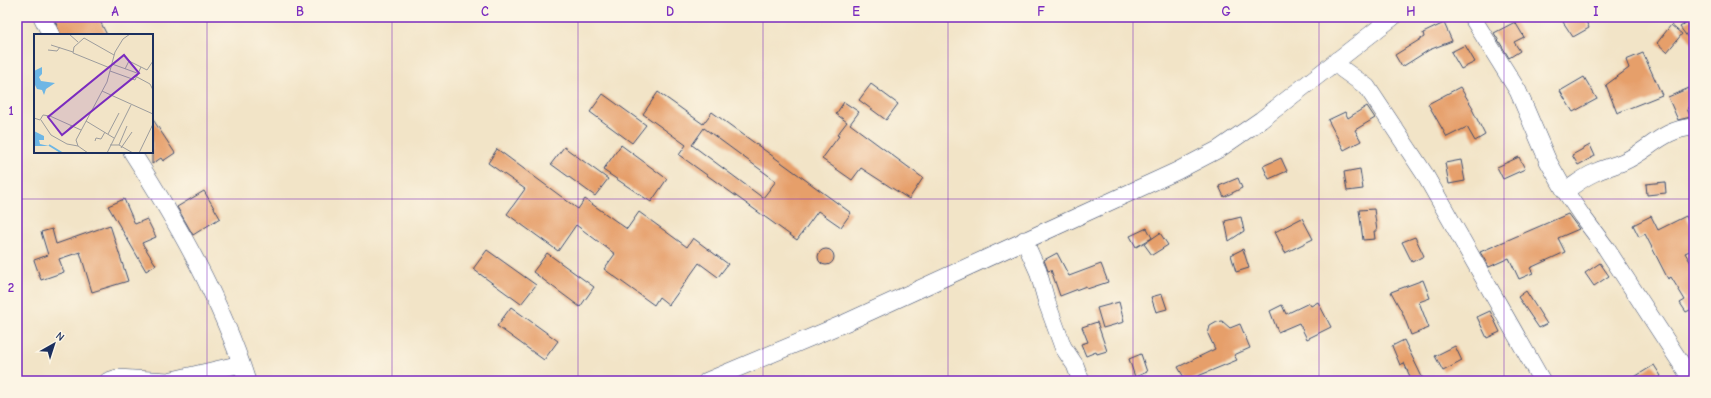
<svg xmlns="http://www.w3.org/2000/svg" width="1711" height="398" font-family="'Comic Neue',sans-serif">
	<rect width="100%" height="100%" fill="#fcf5e5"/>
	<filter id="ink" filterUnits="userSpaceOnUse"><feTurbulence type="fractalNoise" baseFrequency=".025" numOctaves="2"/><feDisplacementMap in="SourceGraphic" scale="8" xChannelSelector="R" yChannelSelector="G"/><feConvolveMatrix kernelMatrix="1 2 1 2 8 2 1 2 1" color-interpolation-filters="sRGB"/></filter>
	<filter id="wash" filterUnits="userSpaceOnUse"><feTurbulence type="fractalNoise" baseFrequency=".012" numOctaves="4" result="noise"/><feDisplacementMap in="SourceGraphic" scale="16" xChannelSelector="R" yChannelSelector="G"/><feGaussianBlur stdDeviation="0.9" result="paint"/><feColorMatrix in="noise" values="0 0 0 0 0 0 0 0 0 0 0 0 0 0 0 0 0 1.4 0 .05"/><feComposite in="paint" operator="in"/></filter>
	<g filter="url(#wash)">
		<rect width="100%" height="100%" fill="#f2e4c7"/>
		<g id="blocks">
			<path fill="#e69f6a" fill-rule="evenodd" d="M59,17h39l9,18h-46l-6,-14z
				M1570,17h14l5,11 -16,9 -10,-15z
				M1694,17v29l-14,-19z
				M1515,22l9,15 -10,5 6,9 -11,7 -15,-25z
				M1444,23l8,18 -23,9 -27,17 -7,-12 29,-18 -1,-4z
				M1671,25l11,9 -15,18 -10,-9z
				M1465,45l10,17 -14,7 -10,-17z
				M1643,53l19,42 -45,18 -11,-28 23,-17 -3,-8z
				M1584,77l13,22 -24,13 -13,-21z
				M871,84l27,20 -12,16 -27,-20z
				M1694,86v19l-7,4 4,8 -13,3 -10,-23z
				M1460,87l13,21 -1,1 13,26 -10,6 -8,-14 -20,10 -19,-33z
				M658,92l45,32 9,-12 139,101 -10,14 -23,-16 -21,29 -118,-85 7,-10 -43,-31zM704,128l72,53 -13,17 -71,-53z
				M603,94l43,31 -14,18 -42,-31z
				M844,102l15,10 -9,12 73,54 -14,21 -48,-31 -9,12 -30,-21 17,-23 -2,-1 10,-13 -11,-8z
				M1367,106l8,12 -20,12 6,11 -17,9 -16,-30 17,-8 3,6z
				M152,118l23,35 -12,8 -2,-3 -9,6z
				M621,145l46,34 -16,23 -48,-32z
				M1590,145l5,11 -17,9 -6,-10z
				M564,147l44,32 -13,17 -44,-32z
				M497,149l81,60 7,-10 42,30 12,-17 48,35 6,-9 35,26 -10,13 -19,-14 -30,42 -10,-8 -5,8 -50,-36 11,-15 -39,-29 -18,26 -51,-37 18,-25 -37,-26z
				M1519,157l6,12 -22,10 -6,-12z
				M1281,158l6,13 -18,8 -6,-13z
				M1461,160l4,21 -16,3 -4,-21z
				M1360,169l3,20 -16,2 -3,-19z
				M1238,178l4,10 -18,9 -5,-11z
				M1665,182l1,11 -19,2 -1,-11z
				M204,191l16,27 -27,17 -16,-28z
				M124,199l11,25 12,-5 9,18 -14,6 14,22 -10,6 -38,-65z
				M1374,209l3,22h-3l1,8 -12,1 -4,-30z
				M1568,214l11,15 -21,9 7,14 -35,16 3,5 -14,6 -10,-21 -20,9 -9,-15z
				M1651,216l7,14 28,-14 8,15v18l-9,4 9,15v48l-4,-6 -4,2 -6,-9 5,-3 -14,-23 -3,2 -23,-45 -6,3 -6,-12z
				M1241,217l3,14 -15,10 -4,-20z
				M1302,218l11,21 -28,14 -10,-21z
				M110,225l18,56 -36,11 -12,-40 -21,7 5,13 -23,8 -7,-20 14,-5 -7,-23 11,-3 4,15z
				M1147,228l5,10 -16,9 -6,-11z
				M1160,233l8,12 -16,10 -8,-11z
				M1415,237l9,19 -12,6 -10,-20z
				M1243,249l6,19 -13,4 -5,-17z
				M818 257a8 8 0 1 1 16 0a8 8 0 1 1-16 0Z
				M487,250l49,35 -15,19 -48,-35z
				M547,253l47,34 -14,20 -47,-35z
				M1057,253l12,23 32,-12 7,18 -21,7 -1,-3 -26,10 -9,-26 -3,1 -4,-11z
				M1600,263l9,13 -15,10 -9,-13z
				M1423,280l7,18 -11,4 10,26 -18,7 -8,-21 -12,-22z
				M1526,291l21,33 -8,4 -21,-31z
				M1162,294l5,15 -11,3 -5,-15z
				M1119,302l5,20 -21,6 -6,-20z
				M1318,302l13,25 -24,12 -8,-16 -21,9 -8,-21 12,-6 4,9 23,-11 2,3z
				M511,307l47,34 -14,19 -47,-34z
				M1490,311l10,21 -13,6 -10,-21z
				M1222,321l8,7 10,-4 10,24 -16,7 3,5 -51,21 -8,-14 37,-18 -7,-15 2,-8 7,-4z
				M1097,322l10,29 -10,3 -1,-2 -10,4 -5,-12 7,-2 -6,-15z
				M1404,340l19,39 -5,2h-6l-8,-18 -4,2 -8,-19z
				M1455,346l7,15 -19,10 -8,-15z
				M1141,354l6,18 -12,5 -6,-18z
				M1654,365l7,11 -9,5h-24z"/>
		</g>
	</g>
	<g filter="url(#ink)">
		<use href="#blocks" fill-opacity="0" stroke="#3b4a6e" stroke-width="1"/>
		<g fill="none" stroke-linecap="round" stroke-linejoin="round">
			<defs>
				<path id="minor" d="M42,17l9,18
					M1472,17l46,74 30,70 17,30 17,25 24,32 82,126
					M1337,60l5,9 25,18 57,86 118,208
					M132,152c46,72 89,147 115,229
					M1565,191c10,-6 19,-14 29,-18 9,-5 20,-7 29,-11 27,-12 39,-33 71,-35
					M1024,240l14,31 9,32 16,44 12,18 6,16
					M108,381l9,-3 51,3
					M168,381l73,-17
					M707,381l138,-58 332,-152 42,-22 42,-29 132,-103"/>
			</defs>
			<use href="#minor" stroke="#3b4a6e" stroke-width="18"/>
			<use href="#minor" stroke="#fff" stroke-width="17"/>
		</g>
	</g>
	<path fill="none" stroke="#7b2cbf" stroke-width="1" stroke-opacity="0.55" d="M207,17v364M392,17v364M578,17v364M763,17v364M948,17v364M1133,17v364M1319,17v364M1504,17v364M17,199h1677"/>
	<g transform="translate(34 34)">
		<rect width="119" height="119" fill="#f2e4c7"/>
		<path d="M8,33v7l-3,3 2,4 14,2 -9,6 -2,6 -2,-5 -5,-1 -2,-4 -1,6v-20zM0,97l10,5v4h-5l1,4 9,2h-15z" fill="#6db6e5"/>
		<path fill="none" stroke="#6db6e5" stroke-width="2" d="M15,111l13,8"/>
		<path fill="none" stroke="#9c9c9d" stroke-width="1" d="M35,0l9,8M17,11l22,7M14,16l9,1 3,-4M78,30l25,9M76,34l-37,-15 1,-6 10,-9 30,17M91,35l4,-8 18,9 6,-9M76,37l25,9 6,-13M103,43l13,7 3,6M68,57l51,23M0,84l6,2 3,-5 7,1 31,14M7,86l10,15 16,9 11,2M52,87l28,17M30,100l8,-9M74,100l11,-21M61,107l1,-3 5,1 4,-7M76,111h9l14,8M85,111l8,-19M87,114l11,-16M54,119l-10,-7 -2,-6 31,-58 8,-30 8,-13 7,-5M73,119l24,-48M105,119l14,-29"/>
		<path fill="#7b2cbf" fill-opacity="0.15" stroke="#7b2cbf" stroke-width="2" d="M90,21l15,18 -77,62 -14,-18z"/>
		<rect width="119" height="119" fill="none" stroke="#1b2f5e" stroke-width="2"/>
	</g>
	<rect width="1711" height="398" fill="none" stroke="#fcf5e5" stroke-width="44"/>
	<g transform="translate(54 344) rotate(39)" stroke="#fcf5e5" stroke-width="3" paint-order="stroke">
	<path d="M0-3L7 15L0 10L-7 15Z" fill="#1b2f5e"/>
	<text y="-6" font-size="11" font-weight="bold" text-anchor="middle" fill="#1b2f5e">N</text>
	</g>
	<rect x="22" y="22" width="1667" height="354" fill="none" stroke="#7b2cbf" stroke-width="1.5"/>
	<g font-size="13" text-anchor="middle" font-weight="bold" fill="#7b2cbf">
		<text x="115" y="16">A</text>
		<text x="300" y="16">B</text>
		<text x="485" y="16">C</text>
		<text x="670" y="16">D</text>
		<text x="856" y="16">E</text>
		<text x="1041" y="16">F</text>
		<text x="1226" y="16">G</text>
		<text x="1411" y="16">H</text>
		<text x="1596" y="16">I</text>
		<text x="11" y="115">1</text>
		<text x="11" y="292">2</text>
	</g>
</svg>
